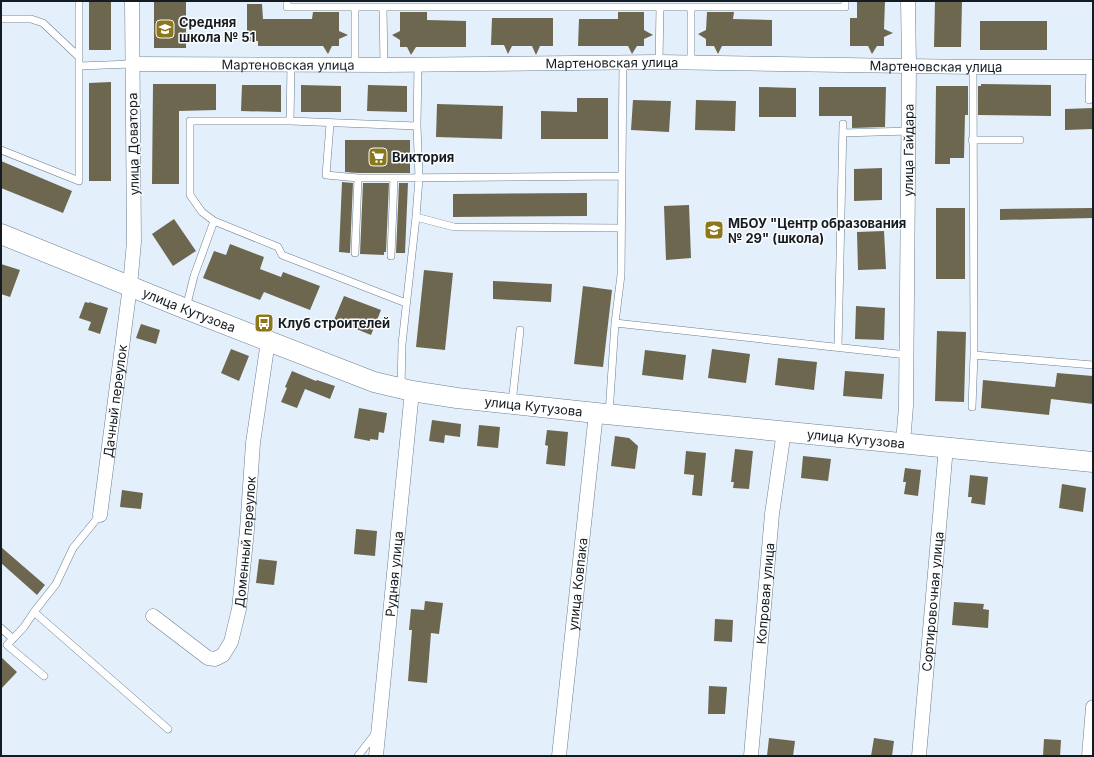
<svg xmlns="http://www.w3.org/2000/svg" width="1094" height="757" font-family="Inter,sans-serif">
	<rect width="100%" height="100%" fill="#e3f0fc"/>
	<path fill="#6d674f" d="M89,1h22v49h-22z
		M154,1h32v47h-32z
		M857,1h28l-1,28 9,4 -9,4v9h-7l-5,8 -4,-8h-18v-28h7z
		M935,1h27l-1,46h-27z
		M247,4h15l1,15h49l1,-7h26v19l9,4 -9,4v7h-7l-4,8 -5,-8h-65v-5h-11z
		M400,12h27v8l39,1v26h-50l-5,8 -4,-8h-7v-7l-8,-5 8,-4z
		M618,12h26v18l9,5 -9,4v7h-7l-5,8 -4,-8h-50l1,-27h39z
		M707,12h27l-1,7 39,1v26h-50l-4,8 -4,-8h-8v-7l-8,-5 8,-4z
		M492,18h61v28h-13l-4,9 -4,-9h-20l-4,8 -4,-9h-13z
		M980,21h67v29h-67z
		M111,82v99h-22v-98z
		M153,84h63v26l-37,1v73h-27z
		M981,84l70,1v31l-73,-1v-29h3z
		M242,85h39v27l-40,-1z
		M301,85l40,1v26h-40z
		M368,85l39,1v26l-40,-1z
		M936,86h32v29h-3l-1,43h-14v6h-15z
		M759,87l37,1v29h-37z
		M819,87h67l-1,40 -33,1v-12h-33z
		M577,98h31v41h-67v-28l36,1z
		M633,100l38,1 -2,31 -38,-2z
		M696,100l40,1 -1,30 -40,-1z
		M437,104l66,2 -1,33 -66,-2z
		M1093,108v21l-28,1v-21z
		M345,140h65v33h-52l-13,-1z
		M1,161l71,30 -9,22 -62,-25z
		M882,168v32l-28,1v-32z
		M342,182l11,1 -3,70 -11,-1z
		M363,183h26l-3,69h-2v3l-24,-1z
		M399,183h9l-3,70h-9z
		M587,193v23l-134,1v-23z
		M689,205l2,53 -25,2 -2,-54z
		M936,208h29v71h-29z
		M1093,208v10l-93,2v-11z
		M174,219l22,32 -23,15 -21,-32z
		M884,231l2,38 -28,1 -1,-38z
		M230,244l34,13 -4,12 21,8 2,-5 37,14 -10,24 -46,-18 -4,8 -57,-22 11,-27 12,4z
		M1,264l19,6 -10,27 -9,-3z
		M424,270l29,3 -8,77 -29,-3z
		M493,281l59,3 -1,18 -58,-3z
		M583,286l29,4 -9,77 -29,-3z
		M344,296l37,14 -10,25 -37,-15z
		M85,302l4,1v-1l19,6 -8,26 -12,-4 3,-8 -12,-4z
		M856,306l29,2 -1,32 -29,-1z
		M141,324l19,6 -4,14 -20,-6z
		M937,331l29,1 -2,70 -29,-1z
		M231,349l18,7 -10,25 -18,-8z
		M712,349l38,5 -4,29 -38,-5z
		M645,350l41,5 -3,25 -41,-5z
		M778,358l39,4 -3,28 -39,-5z
		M292,371l24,10 1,-1 18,6 -5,13 -25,-10 -8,19 -16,-6 6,-14 -2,-1z
		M845,371l39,3 -2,25 -39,-3z
		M1057,373l36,3v28l-42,-5 -2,16 -68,-7 2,-28 72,7z
		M359,408l28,5 -3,20 -5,-1 -1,8 -8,-1v2l-16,-3z
		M432,420l29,4 -1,13 -15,-2 -1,8 -15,-2z
		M479,425l21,2 -2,21 -21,-2z
		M547,430l21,2 -3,34 -19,-2 2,-18 -3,-1z
		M615,436l14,2 9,8 -3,23 -24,-3z
		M735,449l18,2 -4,38 -16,-1 1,-6h-3z
		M686,451l20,2 -4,43 -10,-1 2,-20 -10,-1z
		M803,456l28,3 -3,22 -27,-3z
		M905,468l16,2 -3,26 -14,-2 2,-12h-3z
		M970,475l18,2 -3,28 -14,-2 1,-6h-4z
		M1062,484l24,4 -3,24 -24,-4z
		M122,490l21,3 -2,16 -21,-2z
		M356,529l21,2 -2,25 -21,-2z
		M1,547l44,38 -8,10 -36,-32z
		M259,559l18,2 -3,24 -18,-2z
		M425,601l18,2 -4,31 -8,-1 -4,50 -19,-2 4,-51h-3l2,-21 13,1z
		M954,602l30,2 -1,5 6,1 -1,18 -36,-3z
		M715,619l18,1 -1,22 -18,-1z
		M1,657l16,15 -16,17z
		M709,686l18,1 -2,27h-17z
		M769,738l26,3 -2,15h-26z
		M874,738l20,3 -2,15h-21z
		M1044,739l17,1 -1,16h-17z"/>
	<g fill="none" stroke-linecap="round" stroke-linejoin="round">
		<defs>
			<path id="service" d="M287,1v6h558v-6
				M383,8l1,57
				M1,19h30l12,4 36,34
				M659,62l1,-55
				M691,63v-56
				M355,65v-58
				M79,66l53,-2
				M1089,100l1,-33
				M290,121l1,-56
				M330,124l-4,51 32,3h36l227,-2
				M843,133l66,-2
				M972,140h48
				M1,150l78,31v-180
				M416,217l38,10 167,1
				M355,253l3,-75
				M391,256l3,-78
				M406,303l-124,-48 -4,-8 -64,-26 -12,-9 -12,-17v-74h100l127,5
				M186,308l8,-32 20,-55
				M615,323l292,32
				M838,347l5,-223
				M974,355l119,10
				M401,388l1,-44 14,-127 3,-39 -2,-52 1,-62
				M512,403l8,-73
				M972,407l2,-52 -1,-288
				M609,414l6,-91 6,-48 2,-213
				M34,612l134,117
				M1,628l12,11
				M44,676l-37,-31 17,-18 10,-15 22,-28 17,-36 27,-33
				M358,756l17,-22"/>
			<g id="minor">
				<path id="s1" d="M132,64l252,1 275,-3 314,5h120"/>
				<path id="s2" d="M903,443l3,-37 3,-340 -1,-65"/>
				<path id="s3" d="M100,515l30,-229 4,-44 -2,-241"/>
				<path id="s4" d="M153,616l55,42 7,1 8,-4 8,-13 8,-33 8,-79 6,-87 15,-102"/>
				<path id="s5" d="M376,756l36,-365"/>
				<path id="s6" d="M559,756l37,-343"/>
				<path id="s7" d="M751,756l21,-242 12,-83"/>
				<path id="s8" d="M919,756l27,-309"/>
				<path d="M1089,756l4,-49"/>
			</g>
			<g id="secondary">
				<path id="s9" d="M1,234l185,75 188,73 38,9 45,7 139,15 497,49"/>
			</g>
		</defs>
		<use href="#service" stroke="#6b7e90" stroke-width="8"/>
		<use href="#minor" stroke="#6b7e90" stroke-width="15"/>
		<use href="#secondary" stroke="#6b7e90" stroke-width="21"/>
		<use href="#service" stroke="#fff" stroke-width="7"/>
		<use href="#minor" stroke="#fff" stroke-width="14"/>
		<use href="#secondary" stroke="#fff" stroke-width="20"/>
	</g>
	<defs>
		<symbol id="school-square" viewBox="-11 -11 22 22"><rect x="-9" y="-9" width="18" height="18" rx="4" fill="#8c771b" stroke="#fbfbfb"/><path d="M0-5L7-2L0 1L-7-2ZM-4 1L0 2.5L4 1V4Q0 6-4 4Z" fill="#fff"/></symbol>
		<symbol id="supermarket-square" viewBox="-11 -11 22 22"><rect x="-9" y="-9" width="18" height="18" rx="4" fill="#8c771b" stroke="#fbfbfb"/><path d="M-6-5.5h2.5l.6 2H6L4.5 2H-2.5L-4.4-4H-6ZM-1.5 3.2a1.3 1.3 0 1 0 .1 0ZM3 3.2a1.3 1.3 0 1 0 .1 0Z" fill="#fff"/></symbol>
		<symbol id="bus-square" viewBox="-11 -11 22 22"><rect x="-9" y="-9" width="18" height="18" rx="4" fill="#8c771b" stroke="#fbfbfb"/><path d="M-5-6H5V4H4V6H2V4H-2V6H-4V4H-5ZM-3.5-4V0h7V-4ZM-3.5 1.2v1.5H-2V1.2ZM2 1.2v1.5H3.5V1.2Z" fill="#fff"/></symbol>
	</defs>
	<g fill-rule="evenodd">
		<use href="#school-square" x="154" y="18" width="22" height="22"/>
		<use href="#supermarket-square" x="367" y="146" width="22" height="22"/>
		<use href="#school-square" x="703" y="219" width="22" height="22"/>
		<use href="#bus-square" x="253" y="312" width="22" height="22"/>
	</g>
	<g text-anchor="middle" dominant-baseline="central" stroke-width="3" stroke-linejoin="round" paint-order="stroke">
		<g font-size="13" font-weight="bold" fill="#141c23" stroke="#fbfbfb" text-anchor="start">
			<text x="179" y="22">Средняя<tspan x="179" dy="15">школа № 51</tspan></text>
			<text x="392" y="157">Виктория</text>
			<text x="728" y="223">МБОУ "Центр образования<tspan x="728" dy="15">№ 29" (школа)</tspan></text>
			<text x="278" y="323">Клуб строителей</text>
		</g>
		<g font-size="13" fill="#141c23" stroke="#fbfbfb">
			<text stroke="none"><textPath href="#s1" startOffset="480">Мартеновская улица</textPath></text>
			<text stroke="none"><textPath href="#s1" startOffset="156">Мартеновская улица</textPath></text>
			<text stroke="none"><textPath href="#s1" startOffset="804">Мартеновская улица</textPath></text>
			<text transform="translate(133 144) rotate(-91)">улица Доватора</text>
			<text stroke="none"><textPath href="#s2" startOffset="293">улица Гайдара</textPath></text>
			<text stroke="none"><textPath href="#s9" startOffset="203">улица Кутузова</textPath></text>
			<text stroke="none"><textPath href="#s3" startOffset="115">Дачный переулок</textPath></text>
			<text stroke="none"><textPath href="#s9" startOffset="563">улица Кутузова</textPath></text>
			<text stroke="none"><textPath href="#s9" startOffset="887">улица Кутузова</textPath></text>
			<text stroke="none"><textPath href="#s4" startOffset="202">Доменный переулок</textPath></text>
			<text stroke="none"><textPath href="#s5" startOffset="183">Рудная улица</textPath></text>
			<text stroke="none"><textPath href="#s6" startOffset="173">улица Ковпака</textPath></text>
			<text stroke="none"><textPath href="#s7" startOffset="163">Копровая улица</textPath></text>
			<text stroke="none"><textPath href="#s8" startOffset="155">Сортировочная улица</textPath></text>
		</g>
	</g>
	<rect width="1094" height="757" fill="none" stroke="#141c23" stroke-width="4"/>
</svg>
